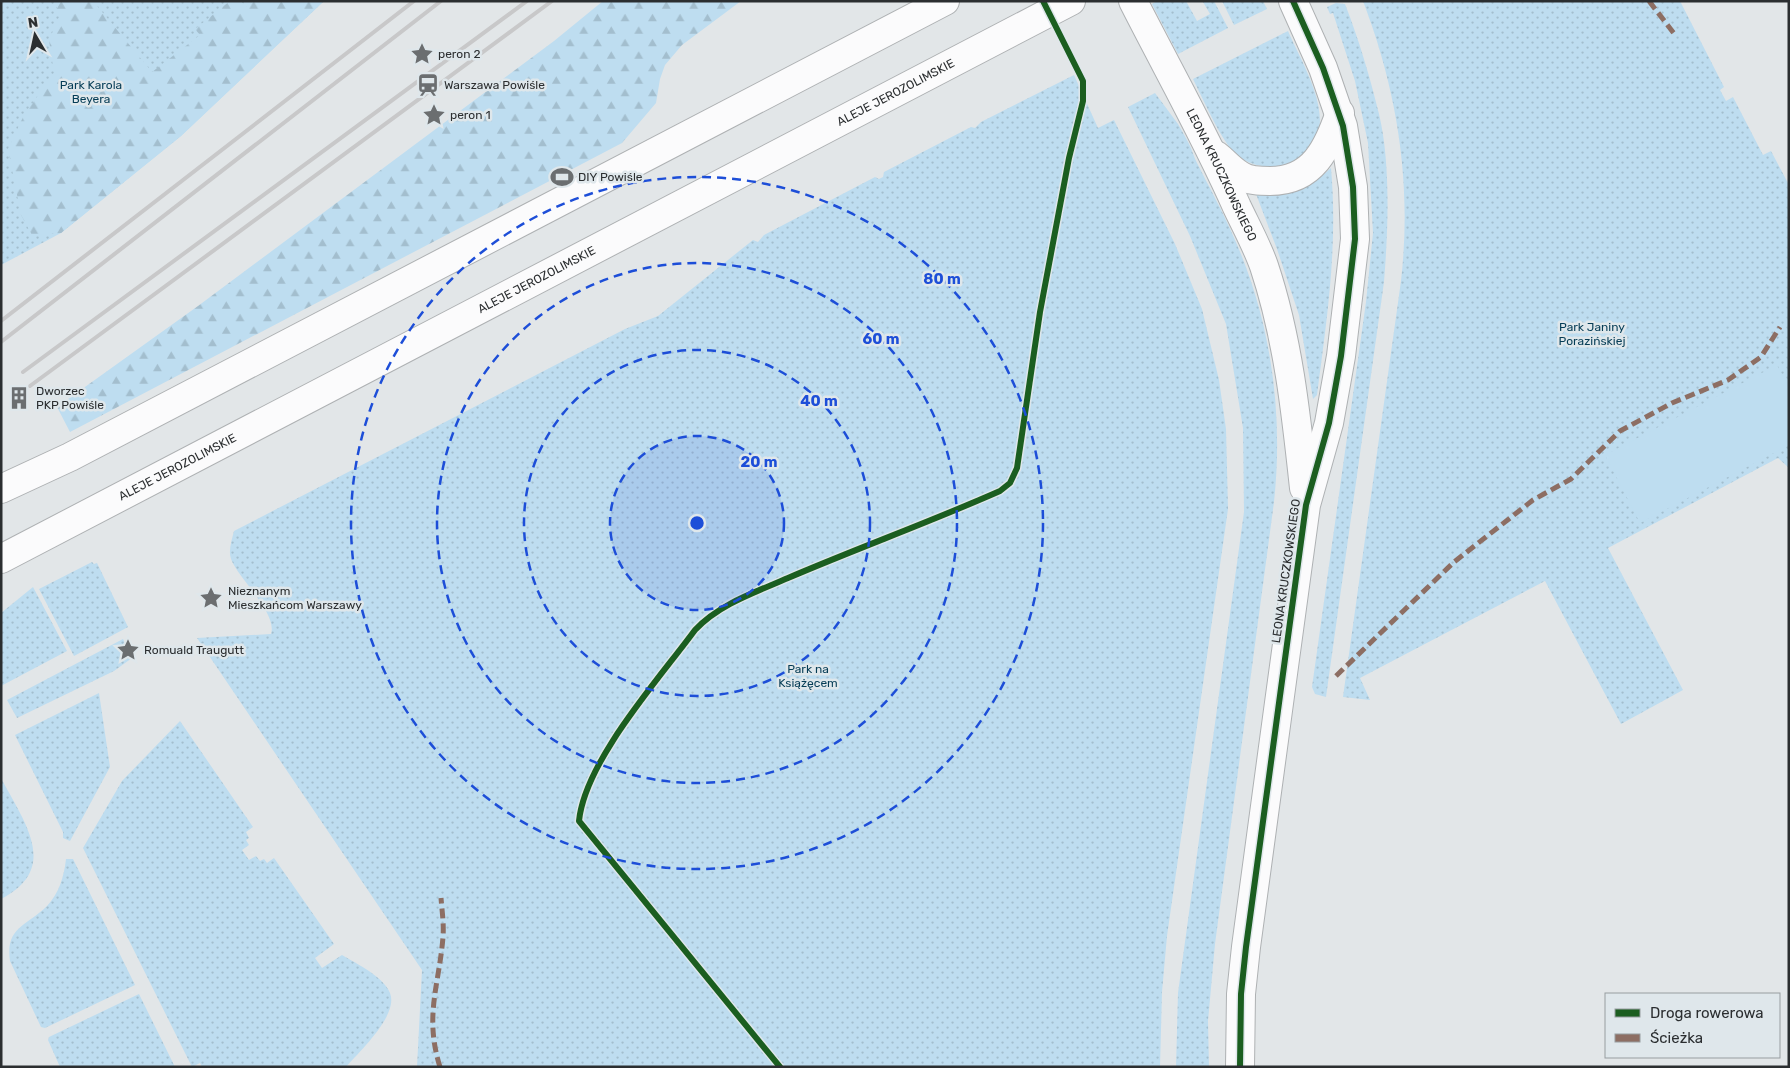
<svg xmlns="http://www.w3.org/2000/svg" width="1790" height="1068" font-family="Rubik,sans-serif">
	<defs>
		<pattern id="green-dots" width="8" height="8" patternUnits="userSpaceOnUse" patternTransform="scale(1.25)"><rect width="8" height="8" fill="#beddf0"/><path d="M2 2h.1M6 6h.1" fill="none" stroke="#a3bece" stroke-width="1.8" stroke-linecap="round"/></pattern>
		<pattern id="forest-firs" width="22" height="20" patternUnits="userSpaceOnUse" patternTransform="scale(1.25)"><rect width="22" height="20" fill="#beddf0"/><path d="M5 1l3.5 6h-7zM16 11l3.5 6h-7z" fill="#a3bece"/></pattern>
	</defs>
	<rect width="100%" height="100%" fill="#e2e6e8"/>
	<path fill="url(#green-dots)" d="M1,1h323l-143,135 -120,97 -60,32z
		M1157,1h29l11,20 13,-7 -7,-12 11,-1 14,27 -50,26 -26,-50z
		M1222,1h41l4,8 -33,16z
		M1363,1h317l44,86 -4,3 6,11 7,-4 30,58 8,-4 18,34v283l-11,-10 -170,90 75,142 -62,34 -76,-143 -185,97 10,22 -27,-3 58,-416c11,-97 -3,-188 -38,-280z
		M1336,3l9,1c14,36 25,73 34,110 12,50 9,118 5,168l-58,415 -11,-3 -3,-7 54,-385 7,-69 -5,-90 -13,-62 -22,-68 -3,1 -3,-7z
		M1288,31c13,31 52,91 19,120 -8,8 -16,13 -27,15 -16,2 -34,-1 -46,-14 -13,-12 -32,-55 -41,-73z
		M1074,75l24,53 16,-8 61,124 27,65 17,71 7,49 2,80 -61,427 -5,56 -2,75h-743l5,-97 -225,-332 74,-4c7,-20 -33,-56 -40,-75 -3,-9 1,-19 3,-28l391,-202 33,-13 95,-76 5,2 6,-7 111,-58 4,2 4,-2 1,-5 87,-45 4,1 6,-6z
		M1155,93l23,31 9,16c5,9 6,15 10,23 11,22 24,45 34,68 39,84 53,179 43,271l-59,442 -7,77 1,46h-33l2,-74 66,-481 -1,-84 -17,-104 -36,-88 -62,-129z
		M1331,168c7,79 -4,150 -14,227l-4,4 -14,-84 -22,-66 -21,-55c29,3 53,-6 75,-26z
		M92,562l2,2 3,-1 31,64 -54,29 -35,-67z
		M33,587l34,64 -66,35v-73z
		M123,639l9,19 -18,13 -97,47 -10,-18z
		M99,693l11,74 -40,74 -7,-3v-6l-48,-97z
		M180,721l73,106 -7,5 3,6 -3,2 3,5 -7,5 7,10 7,-4 4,5 4,-2 3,4 7,-5 60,86 -19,14 7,10 20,-13c15,9 41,21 48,38 9,22 -31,59 -44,74h-144l-2,-4 -8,4 -109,-219 39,-67z
		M1,778c23,44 60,90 0,121z
		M66,859h7l62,126 -90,43 -4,-1 -31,-66c-5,-34 17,-35 37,-55 12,-13 17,-29 19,-47z
		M139,994l36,73h-115l-12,-27 1,-3z"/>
	<path fill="url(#forest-firs)" d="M54,1h39l59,71 48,-37 -5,-6 35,-28h11l5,6 7,-6h71l-143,135 -120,97 -29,2 -11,-20 -13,-66 16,-34 30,-42 -5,-33 11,-25z
		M603,1h138l-59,44 -17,20 -5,14 -4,24 -34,40 -552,289 -13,-25 141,-101 356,-265z"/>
	<path fill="#beddf0" d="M1777,365l12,23v57l-149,78 -35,-68z"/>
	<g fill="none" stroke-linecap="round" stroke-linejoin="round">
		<defs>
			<g id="tertiary">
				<path id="s1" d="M1133,1c35,69 73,136 104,206 9,19 20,39 27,59 24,72 32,147 40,222"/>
				<path d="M1216,155c8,6 15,15 24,20 8,6 21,6 30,6 44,0 57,-33 70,-68"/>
				<path d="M1240,1067l1,-73 5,-47 33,-244 27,-198 23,-82 12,-67 14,-117 -2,-52 -10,-61 -20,-58 -30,-67"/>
			</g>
			<g id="secondary">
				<path d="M1,489l69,-32 875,-456"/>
				<path id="s2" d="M1,559l1070,-558"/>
			</g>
		</defs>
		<use href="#tertiary" stroke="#aeb1b3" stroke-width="30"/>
		<use href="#secondary" stroke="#aeb1b3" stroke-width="30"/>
		<use href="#tertiary" stroke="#fbfbfc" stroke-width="28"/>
		<use href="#secondary" stroke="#fbfbfc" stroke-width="28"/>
		<path stroke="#c8c8c9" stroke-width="4" d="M1,321l413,-320
			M1,342l440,-341
			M23,372l504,-371
			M30,386l522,-385"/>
		<path stroke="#8d6e63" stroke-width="5" stroke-dasharray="10 5" stroke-linecap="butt" d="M1649,1l27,35
			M1336,676l118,-114 79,-62 38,-21 49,-48 52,-28 56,-23 33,-23 19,-30
			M440,1067c-16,-51 -1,-81 3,-130 1,-13 -1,-26 -2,-39"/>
		<defs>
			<path id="cycleway" d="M780,1067l-201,-246c6,-60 80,-142 116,-191 24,-26 61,-38 93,-52 70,-30 142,-56 212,-87l10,-8 7,-15 23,-156 29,-154 14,-57v-20l-40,-80
				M1240,1067l1,-73 5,-47 33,-244 27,-198 23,-82 12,-67 14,-117 -2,-52 -10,-61 -20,-58 -30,-67"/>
		</defs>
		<use href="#cycleway" stroke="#dfe7eb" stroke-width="9"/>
		<use href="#cycleway" stroke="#1b5e20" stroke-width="6"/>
	</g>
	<circle cx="697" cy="523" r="87" fill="#1d4ed8" fill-opacity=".12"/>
	<g fill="none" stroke="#1d4ed8" stroke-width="2.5" stroke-dasharray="9 6">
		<circle cx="697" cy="523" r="87"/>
		<circle cx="697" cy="523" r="173"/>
		<circle cx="697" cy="523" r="260"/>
		<circle cx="697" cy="523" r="346"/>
	</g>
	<defs>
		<symbol id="sight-bare" viewBox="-9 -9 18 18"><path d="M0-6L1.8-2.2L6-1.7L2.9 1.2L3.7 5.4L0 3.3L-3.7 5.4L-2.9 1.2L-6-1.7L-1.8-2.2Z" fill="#6b6e70" stroke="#dfe7eb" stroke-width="2.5" paint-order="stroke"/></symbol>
		<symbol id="station-bare" viewBox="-9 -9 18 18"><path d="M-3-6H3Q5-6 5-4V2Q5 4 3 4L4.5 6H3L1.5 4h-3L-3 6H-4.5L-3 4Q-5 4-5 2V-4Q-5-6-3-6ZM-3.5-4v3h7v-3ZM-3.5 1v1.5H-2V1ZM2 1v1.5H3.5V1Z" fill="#6b6e70" stroke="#dfe7eb" stroke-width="2.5" paint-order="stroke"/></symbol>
		<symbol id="stadium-bare" viewBox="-9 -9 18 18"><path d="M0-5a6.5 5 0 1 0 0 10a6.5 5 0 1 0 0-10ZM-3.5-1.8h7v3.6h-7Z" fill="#6b6e70" stroke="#dfe7eb" stroke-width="2.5" paint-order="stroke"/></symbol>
		<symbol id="building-bare" viewBox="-9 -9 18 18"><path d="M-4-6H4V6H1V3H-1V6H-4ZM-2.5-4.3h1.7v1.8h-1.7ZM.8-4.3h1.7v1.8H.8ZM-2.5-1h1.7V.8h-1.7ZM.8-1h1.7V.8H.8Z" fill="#6b6e70" stroke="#dfe7eb" stroke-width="2.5" paint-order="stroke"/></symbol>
	</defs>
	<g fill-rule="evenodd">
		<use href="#sight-bare" x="406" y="38" width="32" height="32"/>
		<use href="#station-bare" x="412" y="69" width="32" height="32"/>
		<use href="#sight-bare" x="418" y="99" width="32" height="32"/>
		<use href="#stadium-bare" x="546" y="161" width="32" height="32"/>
		<use href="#building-bare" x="3" y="382" width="32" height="32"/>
		<use href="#sight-bare" x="195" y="582" width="32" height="32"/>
		<use href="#sight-bare" x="112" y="634" width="32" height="32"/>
	</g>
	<g text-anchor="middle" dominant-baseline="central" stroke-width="5" stroke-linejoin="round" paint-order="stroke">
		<g font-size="12" fill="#2b2e30" stroke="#dfe7eb" text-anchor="start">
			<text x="438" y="54">peron 2</text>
			<text x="444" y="85">Warszawa Powiśle</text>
			<text x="450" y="115">peron 1</text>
			<text x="578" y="177">DIY Powiśle</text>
			<text x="36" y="391">Dworzec<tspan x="36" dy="14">PKP Powiśle</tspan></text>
			<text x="228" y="591">Nieznanym<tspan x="228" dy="14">Mieszkańcom Warszawy</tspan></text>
			<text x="144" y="650">Romuald Traugutt</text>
		</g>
		<g font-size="12" fill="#063d56" stroke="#dfe7eb">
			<text x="91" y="85">Park Karola<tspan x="91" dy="14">Beyera</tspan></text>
			<text x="1592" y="327">Park Janiny<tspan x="1592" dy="14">Porazińskiej</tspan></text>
			<text x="808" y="669">Park na<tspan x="808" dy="14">Książęcem</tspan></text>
		</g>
		<g font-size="12" fill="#2b2e30" stroke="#dfe7eb">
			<text stroke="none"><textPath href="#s2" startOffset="1009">ALEJE JEROZOLIMSKIE</textPath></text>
			<text stroke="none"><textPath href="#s1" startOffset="195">LEONA KRUCZKOWSKIEGO</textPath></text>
			<text stroke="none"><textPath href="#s2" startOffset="604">ALEJE JEROZOLIMSKIE</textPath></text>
			<text stroke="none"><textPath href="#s2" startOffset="199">ALEJE JEROZOLIMSKIE</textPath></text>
			<text transform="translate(1286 571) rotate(-82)">LEONA KRUCZKOWSKIEGO</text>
		</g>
	</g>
	<circle cx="697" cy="523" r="8" fill="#1d4ed8" stroke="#dfe7eb" stroke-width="2.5"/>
	<g font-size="15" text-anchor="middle" font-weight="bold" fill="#1d4ed8" stroke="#dfe7eb" stroke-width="5" stroke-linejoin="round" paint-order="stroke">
		<text x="942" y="284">80 m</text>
		<text x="881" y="344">60 m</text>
		<text x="819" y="406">40 m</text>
		<text x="759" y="467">20 m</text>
	</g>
	<rect width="1790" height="1068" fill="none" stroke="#2b2e30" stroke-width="5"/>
	<rect x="1605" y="993" width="175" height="65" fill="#dfe7eb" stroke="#979da0"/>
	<rect x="1615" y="1009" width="25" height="8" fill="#1b5e20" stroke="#979da0"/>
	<text x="1650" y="1018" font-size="15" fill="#2b2e30">Droga rowerowa</text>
	<rect x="1615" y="1034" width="25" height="8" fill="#8d6e63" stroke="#979da0"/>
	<text x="1650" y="1043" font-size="15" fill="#2b2e30">Ścieżka</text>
	<g transform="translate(35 35) rotate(351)" stroke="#dfe7eb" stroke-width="4" paint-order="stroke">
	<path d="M0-4L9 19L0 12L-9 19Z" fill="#2b2e30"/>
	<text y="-8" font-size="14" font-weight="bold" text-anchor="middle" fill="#2b2e30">N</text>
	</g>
</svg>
